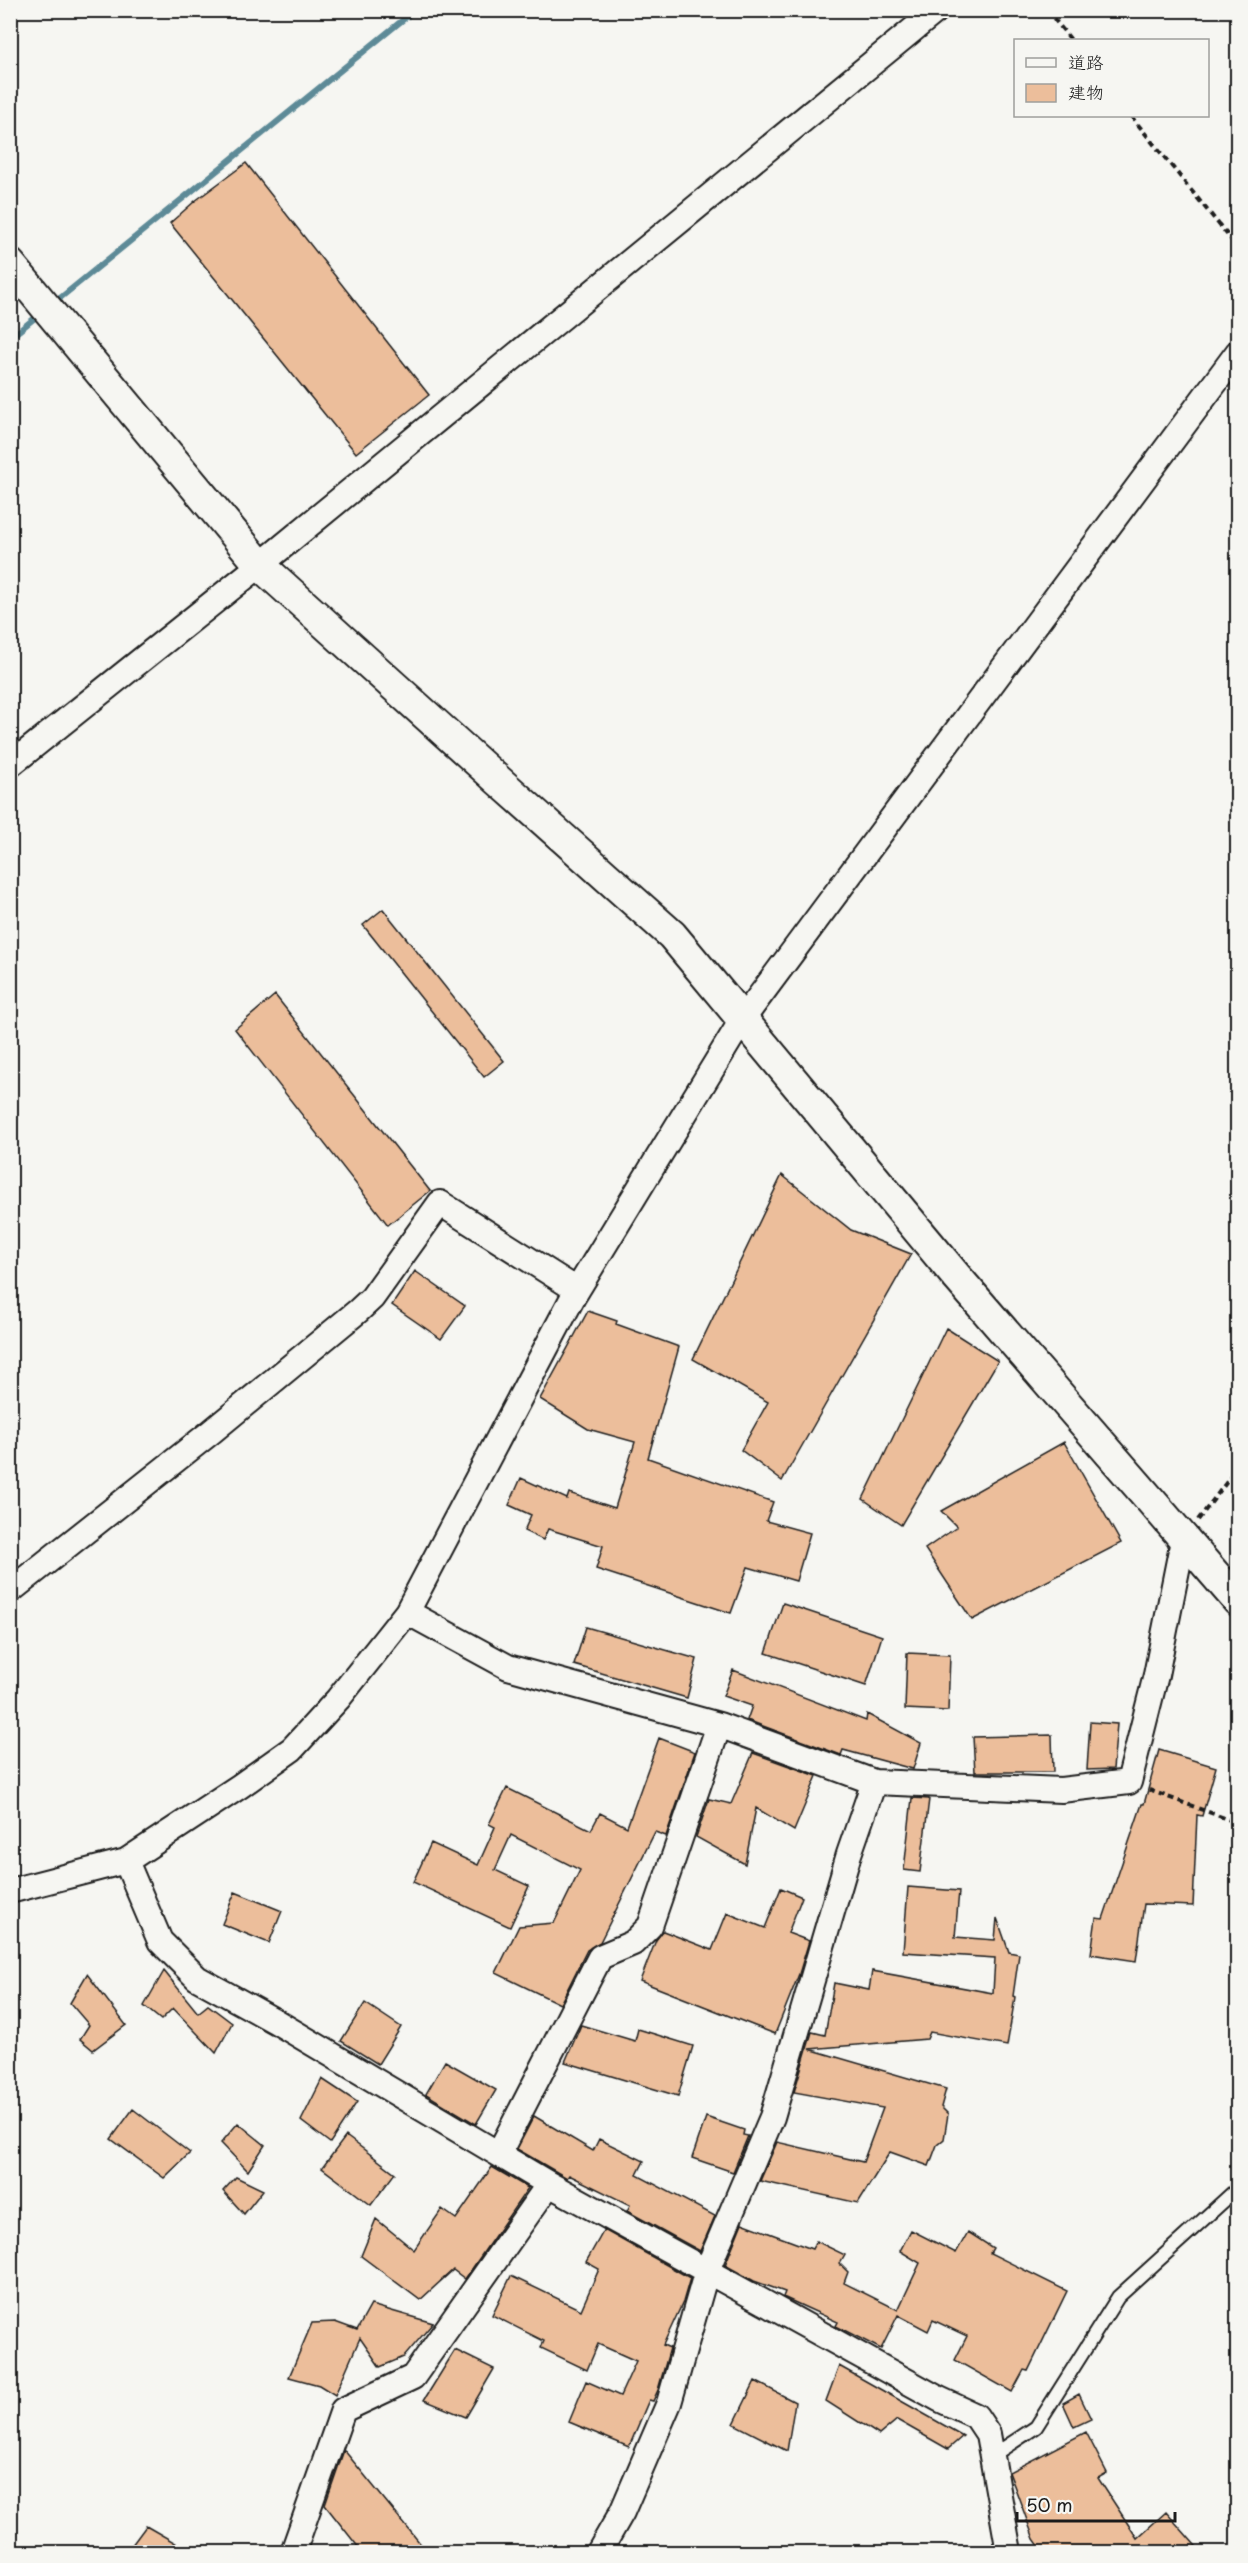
<svg xmlns="http://www.w3.org/2000/svg" width="1248" height="2563" font-family="'Playpen Sans','Klee One',sans-serif">
	<rect width="100%" height="100%" fill="#f6f6f2"/>
	<filter id="ink" filterUnits="userSpaceOnUse"><feTurbulence type="fractalNoise" baseFrequency=".0167" numOctaves="2"/><feDisplacementMap in="SourceGraphic" scale="12" xChannelSelector="R" yChannelSelector="G"/><feConvolveMatrix kernelMatrix="1 2 1 2 8 2 1 2 1" color-interpolation-filters="sRGB"/></filter>
	<g filter="url(#ink)">
		<g fill="none" stroke-linecap="round" stroke-linejoin="round">
			<path stroke="#5d8a97" stroke-width="6" d="M54,303l361,-293
				M10,338l31,-25"/>
		</g>
		<path fill="#ecbe9b" stroke="#1c1c1c" stroke-width="1.5" d="M246,163l183,232 -73,58 -186,-230 25,-22z
			M383,909l121,152 -20,16 -121,-152z
			M275,995l155,196 -42,34 -153,-196z
			M782,1175l69,55 60,24 -129,227 -41,-31 27,-48 -75,-43z
			M415,1271l50,35 -24,33 -49,-34z
			M588,1311l29,10 -1,3 63,23 -31,111 125,44 -7,19 44,12 -14,48 -48,-14 -17,46 -135,-44 7,-23 -55,-17 -5,11 -19,-9 7,-16 -22,-10 12,-27 46,21 2,-6 46,15 20,-66 -47,-13 -48,-30z
			M946,1328l52,33 -97,164 -38,-26z
			M1064,1442l57,101 -149,77 -47,-71 32,-22 -16,-16z
			M783,1603l99,33 -16,50 -100,-33z
			M586,1627l111,32 -10,39 -113,-33z
			M907,1653l43,2 -2,56 -43,-2z
			M733,1670l133,51 1,-7 54,29 -8,26 -70,-19 -2,5 -94,-35 5,-14 -29,-10z
			M1090,1722l27,2 -4,45 -26,1z
			M1052,1735l1,37h-78l-2,-35z
			M659,1738l36,14 -29,84 -11,-4 -55,110 -13,8 -27,54 -64,-31 23,-47 35,-3 26,-53 -69,-35 -16,35 34,16 -19,41 -97,-45 18,-39 47,22 17,-38 -6,-3 18,-36 84,42 9,-17 27,14z
			M1159,1750l57,17 -14,49 -5,-1 -4,91 -49,-2 -8,57 -45,-7 5,-36 7,1 39,-115h2z
			M753,1753l64,23 -23,55 -38,-23 -11,56 -49,-27 13,-38 22,5z
			M912,1798l17,1 -9,73 -16,-2z
			M908,1887l51,4 -4,46 40,3 2,-22 12,34 10,2 -6,42 2,1 -8,49 -77,-14 -3,7 -118,10 137,40 -5,18 7,7 -4,25 -7,6 -8,21 -39,-14 -32,51 -98,-22 17,-39 86,20 20,-54 -89,-16 18,-60 13,3 9,-52 35,7 3,-19 121,22 2,-35 -92,-6z
			M781,1888l21,9 -14,36 21,8 -10,33 -24,60 -135,-53 16,-41 7,-9 49,19 15,-37 38,15z
			M235,1892l47,19 -13,32 -47,-19z
			M164,1971l34,42 10,-8 24,18 -16,30 -43,-45 -12,12 -17,-14z
			M87,1974l39,51 -33,25 -13,-11 9,-14 -19,-22z
			M365,2003l36,24 -23,37 -37,-23z
			M581,2025l54,16 3,-12 55,17 -15,50 -113,-34z
			M445,2061l51,29 -20,34 -50,-30z
			M322,2079l35,23 -27,41 -29,-22z
			M133,2109l57,44 -26,25 -53,-39z
			M534,2116l59,35 6,-12 45,22 -7,14 78,41 -15,35 -73,-40 3,-6 -61,-30 -2,3 -50,-29z
			M706,2117l38,13 -1,5 5,1 -15,36 -41,-14z
			M238,2123l27,22 -17,26 -27,-28z
			M346,2136l49,37 -24,32 -49,-37z
			M492,2167l36,21 -63,91 -12,-9 -33,30 -59,-44 15,-37 38,31 28,-41 14,10z
			M236,2177l27,13 -19,24 -21,-23z
			M742,2223l70,26 4,-8 29,14 -5,9 8,8 -4,11 54,27 22,-47 -20,-12 11,-21 45,23 12,-21 25,16 -3,5 77,38 -39,80 -4,-1 -12,22 -57,-32 12,-24 -34,-16 -5,11 -30,-16 -17,34 -45,-23 2,-4 -55,-25 2,-5 -31,-11 -29,-16z
			M604,2230l86,48 -7,24 -20,43 7,3 -12,42 -5,11 -4,-1 -20,47 -60,-25 17,-41 34,15 16,-35 -38,-17 -11,26 -46,-22 3,-7 -52,-26 19,-39 70,34 18,-41 -13,-7z
			M371,2305l62,18 -29,34 -24,10 -20,-29 -25,57 -16,-10 -30,-8 23,-54 23,-1 22,8z
			M455,2350l39,19 -28,48 -42,-17z
			M839,2366l124,70 -15,13 -51,-29 -18,15 -53,-34z
			M755,2381l40,21 -8,49 -53,-27z
			M1079,2394l12,25 -17,8 -11,-24z
			M1086,2432l21,41 -9,5 39,60 29,-26 36,41h-158l-10,-14 -25,-67z
			M344,2450l84,103h-65l-38,-48z
			M146,2526l47,27h-67z"/>
		<g fill="none" stroke-linecap="round" stroke-linejoin="round">
			<defs>
				<path id="service" d="M992,2456l44,-29 82,-130 120,-109"/>
				<path id="minor" d="M10,765l250,-200 677,-555
					M10,1591l201,-159 147,-121 14,-13 68,-95 137,87
					M407,1612l101,55 211,58
					M126,1861l34,80 37,37 78,43 274,163 390,215 37,17 12,18 21,118
					M10,1891l116,-30 114,-75 52,-37 46,-50 69,-87 166,-315 169,-277 496,-668
					M499,2153l101,-196 33,-14 17,-17 69,-201 155,57 187,8 68,-8 27,-107 27,-135
					M293,2552l50,-142 70,-33 136,-193
					M599,2552l23,-40 47,-109 38,-133 65,-153 77,-263 25,-72"/>
				<path id="tertiary" d="M10,264l250,301 239,216 173,154 284,341 282,325"/>
			</defs>
			<use href="#service" stroke="#1c1c1c" stroke-width="16"/>
			<use href="#minor" stroke="#1c1c1c" stroke-width="28"/>
			<use href="#tertiary" stroke="#1c1c1c" stroke-width="34"/>
			<path stroke="#1c1c1c" stroke-width="4" stroke-dasharray="6 4.5" stroke-linecap="butt" d="M1047,10l24,30
				M1131,116l107,132
				M1198,1520l40,-53
				M1149,1790l89,33"/>
			<use href="#service" stroke="#f6f6f2" stroke-width="12"/>
			<use href="#minor" stroke="#f6f6f2" stroke-width="24"/>
			<use href="#tertiary" stroke="#f6f6f2" stroke-width="30"/>
		</g>
	</g>
	<rect width="1248" height="2563" fill="none" stroke="#f6f6f2" stroke-width="36"/>
	<rect x="18" y="18" width="1212" height="2527" fill="none" stroke="#1c1c1c" stroke-width="2" filter="url(#ink)"/>
	<rect x="1014" y="39" width="195" height="78" fill="#f6f6f2" stroke="#9f9f9c" stroke-width="1.5"/>
	<rect x="1026" y="58" width="30" height="9" fill="#f6f6f2" stroke="#9f9f9c" stroke-width="1.5"/>
	<text x="1068" y="69" font-size="18" fill="#1c1c1c">道路</text>
	<rect x="1026" y="84" width="30" height="18" fill="#ecbe9b" stroke="#9f9f9c" stroke-width="1.5"/>
	<text x="1068" y="99" font-size="18" fill="#1c1c1c">建物</text>
	<path d="M1017 2512v9h158v-9" fill="none" stroke="#1c1c1c" stroke-width="3"/>
	<text x="1026" y="2512" font-size="18" fill="#1c1c1c" stroke="#f6f6f2" stroke-width="4.5" paint-order="stroke">50 m</text>
</svg>
